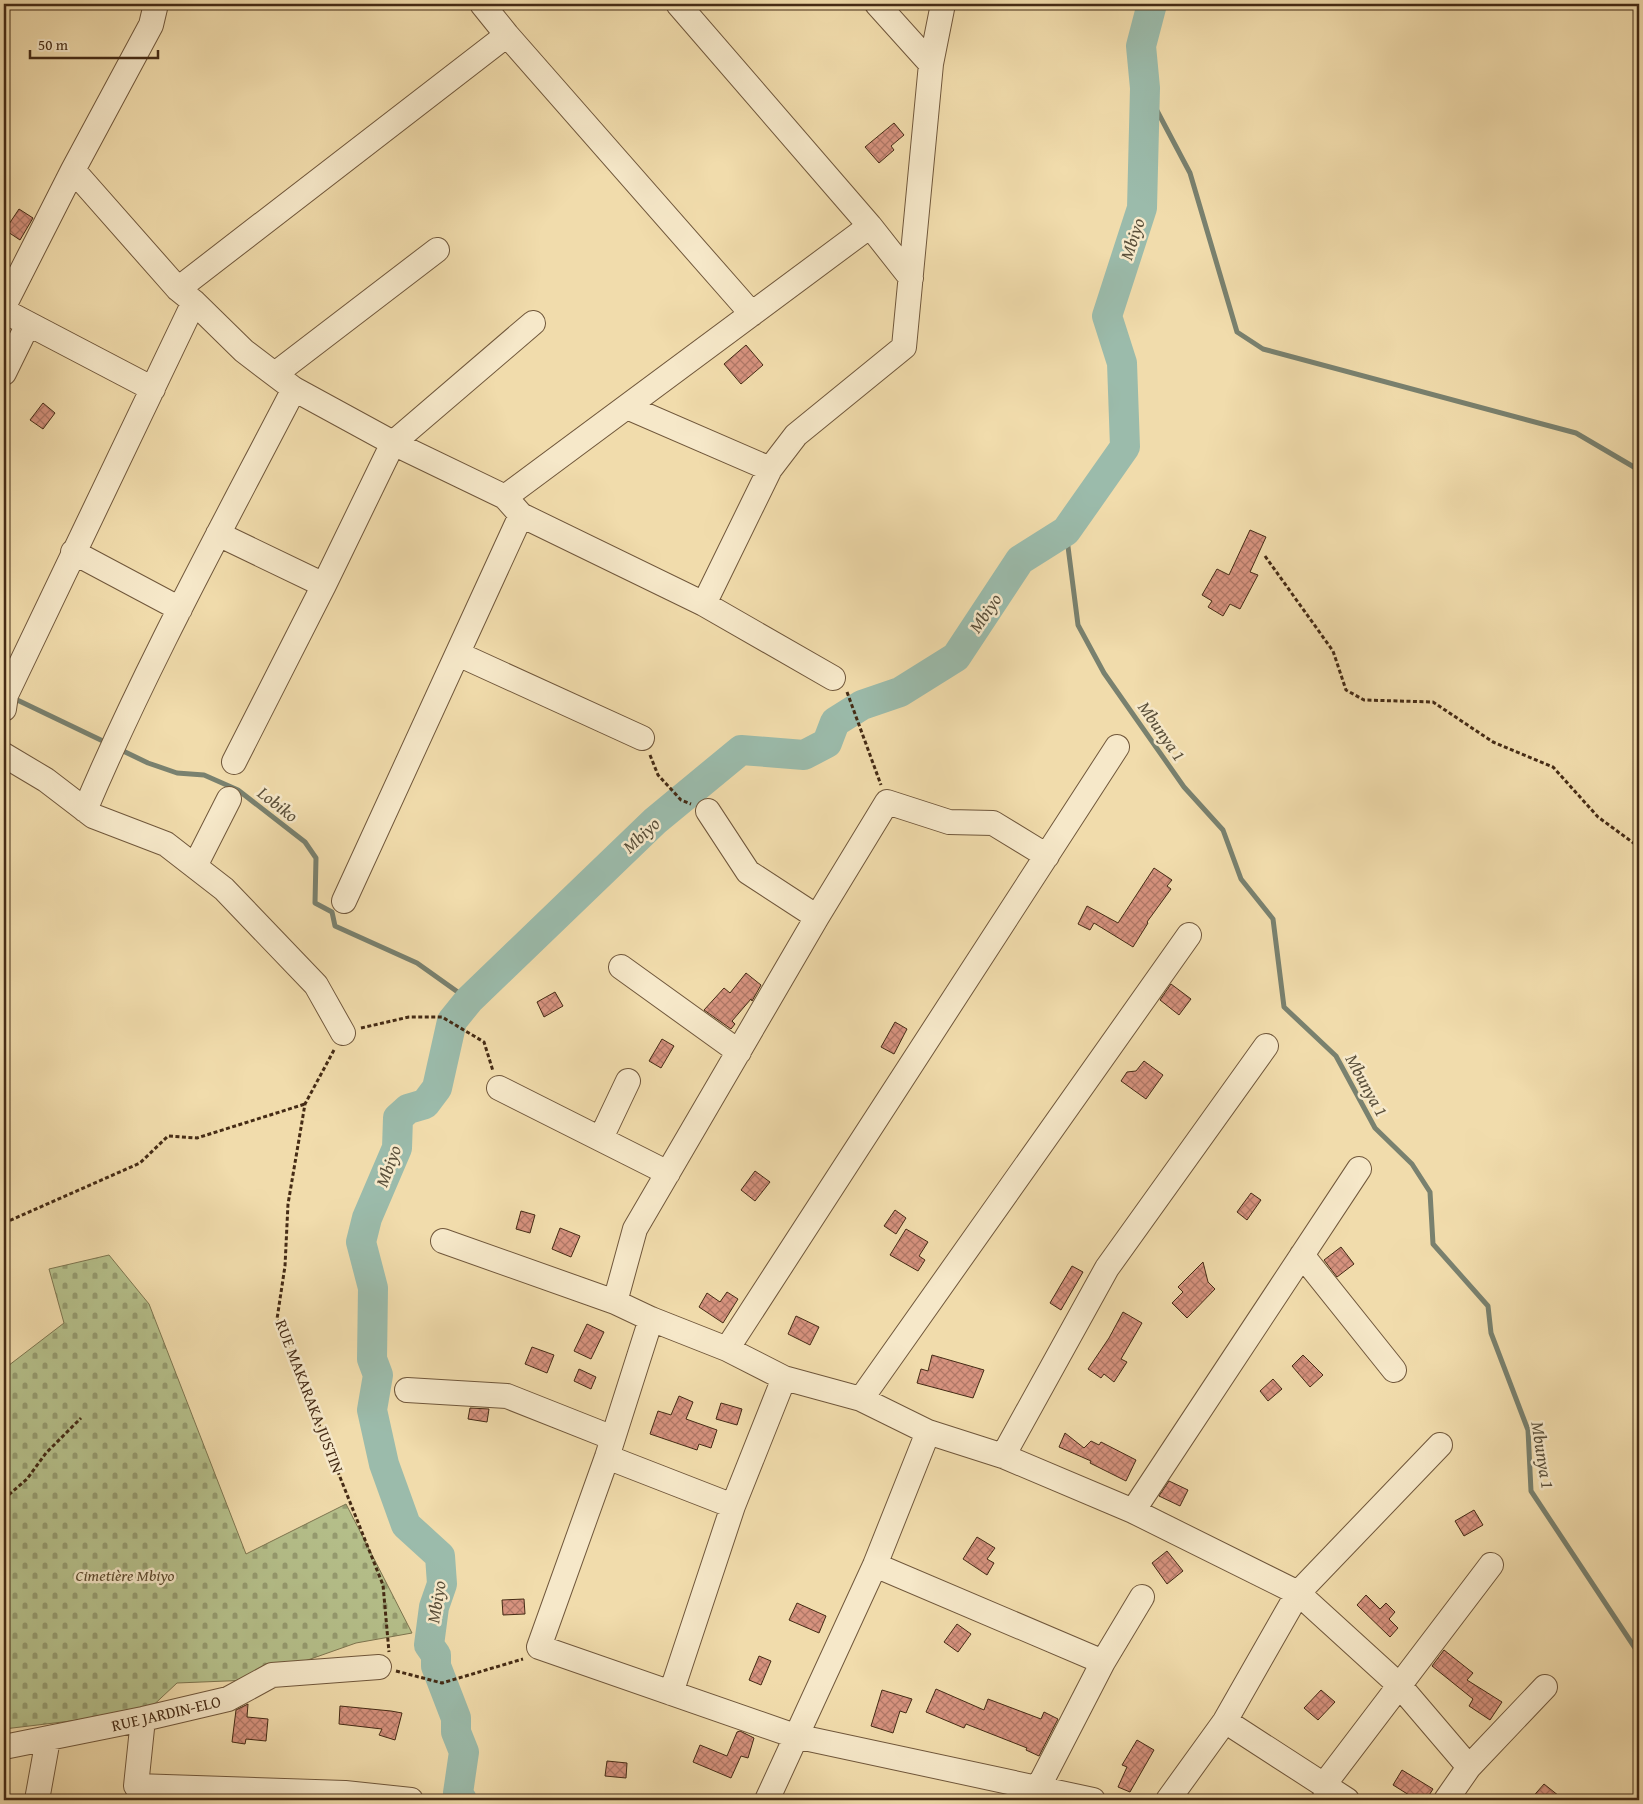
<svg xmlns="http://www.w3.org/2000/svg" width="1643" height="1804" font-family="'Gentium Book Plus',serif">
	<defs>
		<pattern id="cemetery-stones" width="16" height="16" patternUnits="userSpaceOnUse" patternTransform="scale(1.25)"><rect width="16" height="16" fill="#b6c18c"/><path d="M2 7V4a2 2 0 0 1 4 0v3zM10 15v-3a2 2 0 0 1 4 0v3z" fill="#969d71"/></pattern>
		<pattern id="building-cross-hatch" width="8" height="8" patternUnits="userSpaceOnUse" patternTransform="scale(1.25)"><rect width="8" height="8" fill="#d6927e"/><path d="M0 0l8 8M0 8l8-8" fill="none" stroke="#af7766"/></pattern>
	</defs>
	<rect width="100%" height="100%" fill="#f1dcac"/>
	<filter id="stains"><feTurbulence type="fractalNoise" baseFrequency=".004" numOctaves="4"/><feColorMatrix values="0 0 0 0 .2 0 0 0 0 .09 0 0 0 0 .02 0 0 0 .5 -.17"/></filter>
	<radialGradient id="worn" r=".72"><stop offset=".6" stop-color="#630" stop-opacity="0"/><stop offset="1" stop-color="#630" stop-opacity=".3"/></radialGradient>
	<path fill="url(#cemetery-stones)" stroke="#7e7650" d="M109,1255l40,49 97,250 100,-50 66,129 -56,10 -105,37 -74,3 -31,29 -142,17v-307l2,-2 -2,-5v-46l60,-46 -15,-54z"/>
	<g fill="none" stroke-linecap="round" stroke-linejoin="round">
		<path stroke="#79816f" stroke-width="5" d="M1145,88l45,85 47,159 26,17 313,84 63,37
			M1066,531l12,94 26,48 80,114 39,43 18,49 32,40 11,88 52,49 39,72 37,36 18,28 3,52 55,62 3,27 37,97 3,61 108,163
			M11,697l96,46
			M119,749l29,14 29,10 27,2 34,15 67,52 11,16 -1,45 17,9 3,14 82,37 52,37"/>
		<path stroke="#9bbbab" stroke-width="30" d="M462,1800l-4,-7 6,-41 -8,-20v-14l-20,-52v-11l-7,-10 5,-38 8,-23 -2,-28 -34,-31 -22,-61 -12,-54 6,-35 -6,-16 1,-71 -12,-46 6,-24 30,-70 1,-30 10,-9 17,-5 12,-16 15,-67 17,-21 186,-179 86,-71 63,5 23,-12 8,-21 27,-17 38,-13 56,-35 64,-97 46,-29 59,-84 -3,-84 -15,-47 35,-108 3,-120 -4,-42 11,-42"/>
	</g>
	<path fill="url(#building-cross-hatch)" stroke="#452b15" d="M894,123l10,12 -13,11 3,4 -15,13 -14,-16z
		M19,209l14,9 -13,22 -15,-10z
		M746,345l17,20 -22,19 -17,-20z
		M43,403l12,10 -12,16 -13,-9z
		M1250,530l16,7 -16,35 8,3 -18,34 -10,-5 -7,12 -15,-9 4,-6 -10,-6 15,-26 12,6z
		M1154,868l18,12 -5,6 4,3 -24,33 1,1 -15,24 -39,-24 -4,7 -12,-6 9,-18 31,17z
		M746,973l15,12 -9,16 -1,-2 -19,22 3,3 -4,5 -27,-19 20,-22 6,5z
		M1171,984l20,15 -12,16 -19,-15z
		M555,992l8,14 -19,11 -7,-15z
		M895,1022l12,7 -13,25 -13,-7z
		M662,1039l12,7 -13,22 -12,-7z
		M1144,1061l19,14 -17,24 -25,-18 6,-9 9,-1z
		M755,1171l15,11 -15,19 -14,-11z
		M1251,1193l10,7 -14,20 -10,-8z
		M895,1210l11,8 -10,16 -12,-8z
		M521,1211l14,4 -5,18 -14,-4z
		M560,1228l20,8 -9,21 -19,-8z
		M906,1229l22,13 -9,14 6,4 -7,11 -28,-16z
		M1341,1247l13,17 -17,13 -13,-17z
		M1203,1262l5,20 7,7 -28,29 -15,-15 11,-11 -5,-5z
		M1072,1266l11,6 -22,38 -11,-7z
		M727,1292l11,7 -15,24 -24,-16 8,-14 13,9z
		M1123,1312l19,11 -21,36 6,3 -13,20 -10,-8 -3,4 -13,-9 21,-31z
		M796,1316l23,11 -9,18 -22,-11z
		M587,1324l17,8 -13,27 -17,-8z
		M532,1347l22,8 -7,18 -22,-9z
		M932,1355l52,15 -11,28 -56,-15 4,-14 7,2z
		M1303,1355l20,20 -13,12 -18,-21z
		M579,1369l17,8 -5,12 -17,-8z
		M1273,1379l9,10 -14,12 -8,-10z
		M679,1396l14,6 -7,17 31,11 -6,18 -12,-4 -2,6 -47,-16 8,-23 13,4z
		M721,1403l21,6 -5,16 -21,-6z
		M470,1408l19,1 -2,13 -19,-3z
		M1065,1433l19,15 7,-7 8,4 2,-3 35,18 -10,21 -36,-18 1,-2 -32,-14z
		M1169,1481l19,9 -8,16 -21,-10z
		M1474,1510l9,15 -19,11 -9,-15z
		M977,1537l18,11 -8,11 7,4 -7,12 -24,-16z
		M1167,1551l16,20 -16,13 -15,-21z
		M1366,1595l14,14 6,-6 9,9 -6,7 9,9 -8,9 -33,-32z
		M524,1599l1,15 -22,1 -1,-15z
		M797,1603l29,13 -7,17 -30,-13z
		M957,1624l14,10 -13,18 -14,-10z
		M1444,1650l29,23 -6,7 35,22 -12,18 -21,-14 4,-7 -41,-33z
		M759,1656l12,5 -10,24 -12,-5z
		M936,1689l48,21 4,-11 53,20 3,-7 14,7 -19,37 -13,-6 1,-2 -61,-24 -2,4 -38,-16z
		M882,1690l30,9 -6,14 -6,-2 -7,22 -22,-7z
		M1321,1690l14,12 -17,18 -14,-12z
		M248,1704l-1,13 21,2 -2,22 -20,-2 -1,5 -13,-2 4,-32z
		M340,1706l51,5 11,2 -7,27 -16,-5 3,-6 -43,-5z
		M740,1731l14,7 -6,20 -7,-2 -10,22 -38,-16 7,-17 27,11 10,-24z
		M1137,1740l17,10 -24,42 -12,-5 9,-20 -5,-2z
		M607,1761l20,2 -1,15 -21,-2z
		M1402,1770l31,19 -7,11h-9l-24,-15z
		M1544,1784l20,16h-34z"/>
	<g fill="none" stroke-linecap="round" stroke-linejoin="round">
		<defs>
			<path id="minor" d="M482,4l25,31 245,279
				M678,4l192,222 41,52
				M877,4l54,60
				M73,170l105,119 16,13 50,49 50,38 99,54 112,54 16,18 183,89 129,74
				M178,289l329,-254
				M4,306l69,-136 78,-145 5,-21
				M4,311l149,78
				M4,373l24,-49
				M275,374l162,-124
				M627,407l143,62
				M505,497l365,-271
				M218,534l106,51
				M73,552l107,57
				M704,604l66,-135 26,-34 108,-88 27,-283 12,-60
				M458,654l184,84
				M4,709l2,-14 188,-393
				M4,755l42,25 47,36 73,28 58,45 92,96 27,48
				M234,762l90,-177 69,-142 140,-120
				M85,810c61,-144 137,-282 209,-421
				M708,811l40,61 69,45
				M195,866l34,-67
				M344,901l177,-386
				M621,967l118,85
				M499,1088l169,85
				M601,1138l27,-57
				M443,1241l172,61 36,17 76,30 57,29 77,21 67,33 75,24 130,55 165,82 101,92 70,82
				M1302,1255l92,115
				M615,1302l20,-73 182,-312 70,-115 62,20 44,1 54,33
				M651,1319l-44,138 -68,190 256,89 298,64
				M727,1349l390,-602
				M407,1390l100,6 106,42
				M861,1399l328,-464
				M1003,1456l104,-188 159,-222
				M607,1457l126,49
				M1133,1511l226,-342
				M875,1565l228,97
				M671,1693l62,-187 51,-128
				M143,1719l-7,67 209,7 66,7
				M1225,1721l122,79
				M4,1747l139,-28 85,-20 44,-24 107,-8
				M1323,1786l168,-221
				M1038,1788l65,-126 39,-65
				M37,1800l11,-61
				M767,1800l108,-235 53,-133
				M1168,1800l57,-79 73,-128 142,-148
				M1446,1800l23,-33 76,-80"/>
		</defs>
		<use href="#minor" stroke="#70573b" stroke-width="26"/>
		<path stroke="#452b15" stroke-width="3" stroke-dasharray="4 2.5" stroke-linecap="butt" d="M1265,556l68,95 13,39 18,10 69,2 60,40 60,25 45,50 41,30
			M847,692l34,93
			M650,755l8,20 23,25 10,4
			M361,1028l48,-11h33l42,25 9,29
			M334,1050l-29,54 -17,100 -3,62 -8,53 106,266 6,67
			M4,1223l136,-60 28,-27 29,2 108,-34
			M4,1499l23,-20 19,-26 35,-35
			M396,1671l46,12 81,-24"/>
		<use href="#minor" stroke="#f6e8c9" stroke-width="24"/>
	</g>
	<g text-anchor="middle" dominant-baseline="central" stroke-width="5" stroke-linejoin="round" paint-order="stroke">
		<g font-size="16" fill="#452b15" stroke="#f6e8c9">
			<text transform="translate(310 1396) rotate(69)">RUE MAKARAKA JUSTIN</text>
			<text transform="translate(166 1713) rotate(-13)">RUE JARDIN-ELO</text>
		</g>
		<g font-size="16" font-style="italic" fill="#5c492d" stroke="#f6e8c9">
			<text x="125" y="1575">Cimetière Mbiyo</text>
		</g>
		<g font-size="18" font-style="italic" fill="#5a4f3a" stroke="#f6e8c9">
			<text transform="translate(1132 239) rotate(-72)">Mbiyo</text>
			<text transform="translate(985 613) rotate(-56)">Mbiyo</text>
			<text transform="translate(1162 731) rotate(55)">Mbunya 1</text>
			<text transform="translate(278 804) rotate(38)">Lobiko</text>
			<text transform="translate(641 835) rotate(-43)">Mbiyo</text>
			<text transform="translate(1367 1085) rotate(61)">Mbunya 1</text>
			<text transform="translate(388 1166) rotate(-70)">Mbiyo</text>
			<text transform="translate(1543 1455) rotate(81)">Mbunya 1</text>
			<text transform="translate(436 1602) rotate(-81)">Mbiyo</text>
		</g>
	</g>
	<rect width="1643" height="1804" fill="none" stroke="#f1dcac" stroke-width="20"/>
	<rect x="5" y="5" width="1633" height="1794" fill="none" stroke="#452b15" stroke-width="2.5"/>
	<rect x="10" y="10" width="1623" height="1784" fill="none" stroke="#452b15"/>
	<path d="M30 50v8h128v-8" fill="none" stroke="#452b15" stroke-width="2.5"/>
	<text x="38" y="50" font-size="15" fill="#452b15" stroke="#f6e8c9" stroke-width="4" paint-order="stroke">50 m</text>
	<rect width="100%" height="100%" filter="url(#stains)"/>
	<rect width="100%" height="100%" fill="url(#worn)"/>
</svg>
